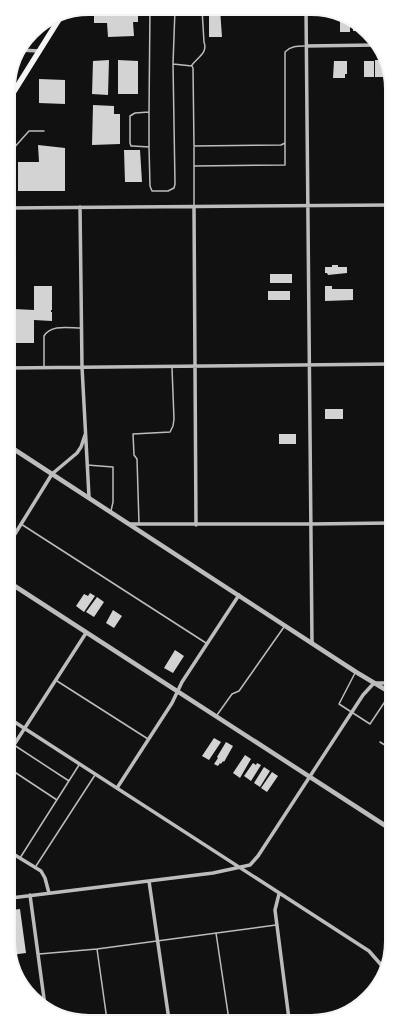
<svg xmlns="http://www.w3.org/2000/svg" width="400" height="1030" font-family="'Source Serif 4',serif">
	<rect width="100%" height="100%" fill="#111"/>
	<path fill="#d3d3d3" d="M101,8h37v14h-5l1,14 -26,1 -1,-14h-13v-11l7,-1z
		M209,9h11l2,28h-13z
		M340,17l10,5v10h-10z
		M353,24l10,5v2h-10z
		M109,60l-1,35 -16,-1 1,-33z
		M118,60l20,1v33h-20z
		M375,60h10v17h-10z
		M334,61h13v13h-2v4h-12z
		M364,61h10v16h-10z
		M39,79l26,1v24l-26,-1z
		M93,105l21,1v8h6v30l-28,1z
		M38,145l27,3v43h-47v-29h21z
		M124,150h16l2,32h-17z
		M332,265h6v2h9v6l-19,2 -1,-2h-2v-6h7z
		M386,273h4v10h-4z
		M270,274h22v9h-22z
		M34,286h18v24h-1v2h1v9l-18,-1v23h-19l1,-26h-2v-8l20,1z
		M325,286h7v3h21v11l-28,1z
		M387,290h3v10h-3z
		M268,291h22v9h-22z
		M325,409h18v10h-18z
		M279,434h17v10h-17z
		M90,593l5,3 -11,16 -8,-6 8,-12 4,2z
		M97,597l7,5 -10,15 -8,-5z
		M113,610l9,6 -8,12 -8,-5z
		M175,650l9,6 -11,17 -9,-5z
		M214,738l7,4 -12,18 -7,-4z
		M226,742l7,4 -9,16 -1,-1 -2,3 -1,-1 -2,3 -4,-2 4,-6 -1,-1z
		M245,755l6,4 -11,19 -7,-5z
		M253,763l3,2 1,-2 4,2 -10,16 -7,-5z
		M264,767l6,4 -10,16 -6,-4z
		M272,772l6,4 -11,16 -6,-4z
		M20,909l6,44 -15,2v-45z"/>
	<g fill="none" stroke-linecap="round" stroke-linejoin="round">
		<path stroke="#bcbcbc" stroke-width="1.5" d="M150,8l-1,104 -14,1 -5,3v27l1,3h2l16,1 1,39 2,5h16l6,-3 1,-4 -2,-120 19,2 1,2 1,78 87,-1 4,-2v-91c6,-6 12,-6 19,-6
			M173,64l2,-55
			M192,65c6,-8 16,-12 12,-23l-2,-33
			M149,112v35
			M194,147v58
			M8,161l4,-11 17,-19h15
			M194,166l91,-1v-22
			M44,368v-32c7,-12 25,-8 37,-8
			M87,465l26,2v35l-2,9
			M139,523l-2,-64 -3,-4 -1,-21 37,-2 3,-6 1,-7 -2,-51
			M21,524l185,119
			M355,673l-16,31 31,20 20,-30
			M57,681l91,58
			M217,715l15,-21 7,-3 45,-64
			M380,742l8,5 3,-1
			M14,745l55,36
			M10,769l47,31
			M20,858l59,-93
			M36,866l59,-91
			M216,933l13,87
			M39,954l58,-5
			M107,1020l-10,-71 179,-24"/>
		<path stroke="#bcbcbc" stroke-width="3.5" d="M306,9l6,634
			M306,46l70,-1
			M19,50l20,1
			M80,207l2,160 7,130
			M194,207l2,318
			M9,208l381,-3
			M9,368l381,-4
			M130,524h181l80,-1
			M10,542l42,-68 25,-21 4,-6 4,-12
			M10,719l359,232 14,16
			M10,751l76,-118
			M117,788l55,-85 10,-21 57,-87
			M10,852l31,19 4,7 4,15
			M149,881l20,139
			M279,894l-4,16 14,109
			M30,895l15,111
			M11,898l202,-25 37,-8 8,-9 105,-161 11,-12h17
			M327,1019h6"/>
		<path stroke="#bcbcbc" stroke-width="4.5" d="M9,446l347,226 35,21
			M10,583l382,247"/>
		<path stroke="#f5f5f5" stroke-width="5.5" d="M8,101l55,-88"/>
	</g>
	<path d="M0 0H400V1030H0ZM89 15H311A74 74 0 0 1 385 89V941A74 74 0 0 1 311 1015H89A74 74 0 0 1 15 941V89A74 74 0 0 1 89 15Z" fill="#fff" fill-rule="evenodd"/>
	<path fill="none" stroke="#f5f5f5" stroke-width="2" d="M89 15H311A74 74 0 0 1 385 89V941A74 74 0 0 1 311 1015H89A74 74 0 0 1 15 941V89A74 74 0 0 1 89 15Z"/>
</svg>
